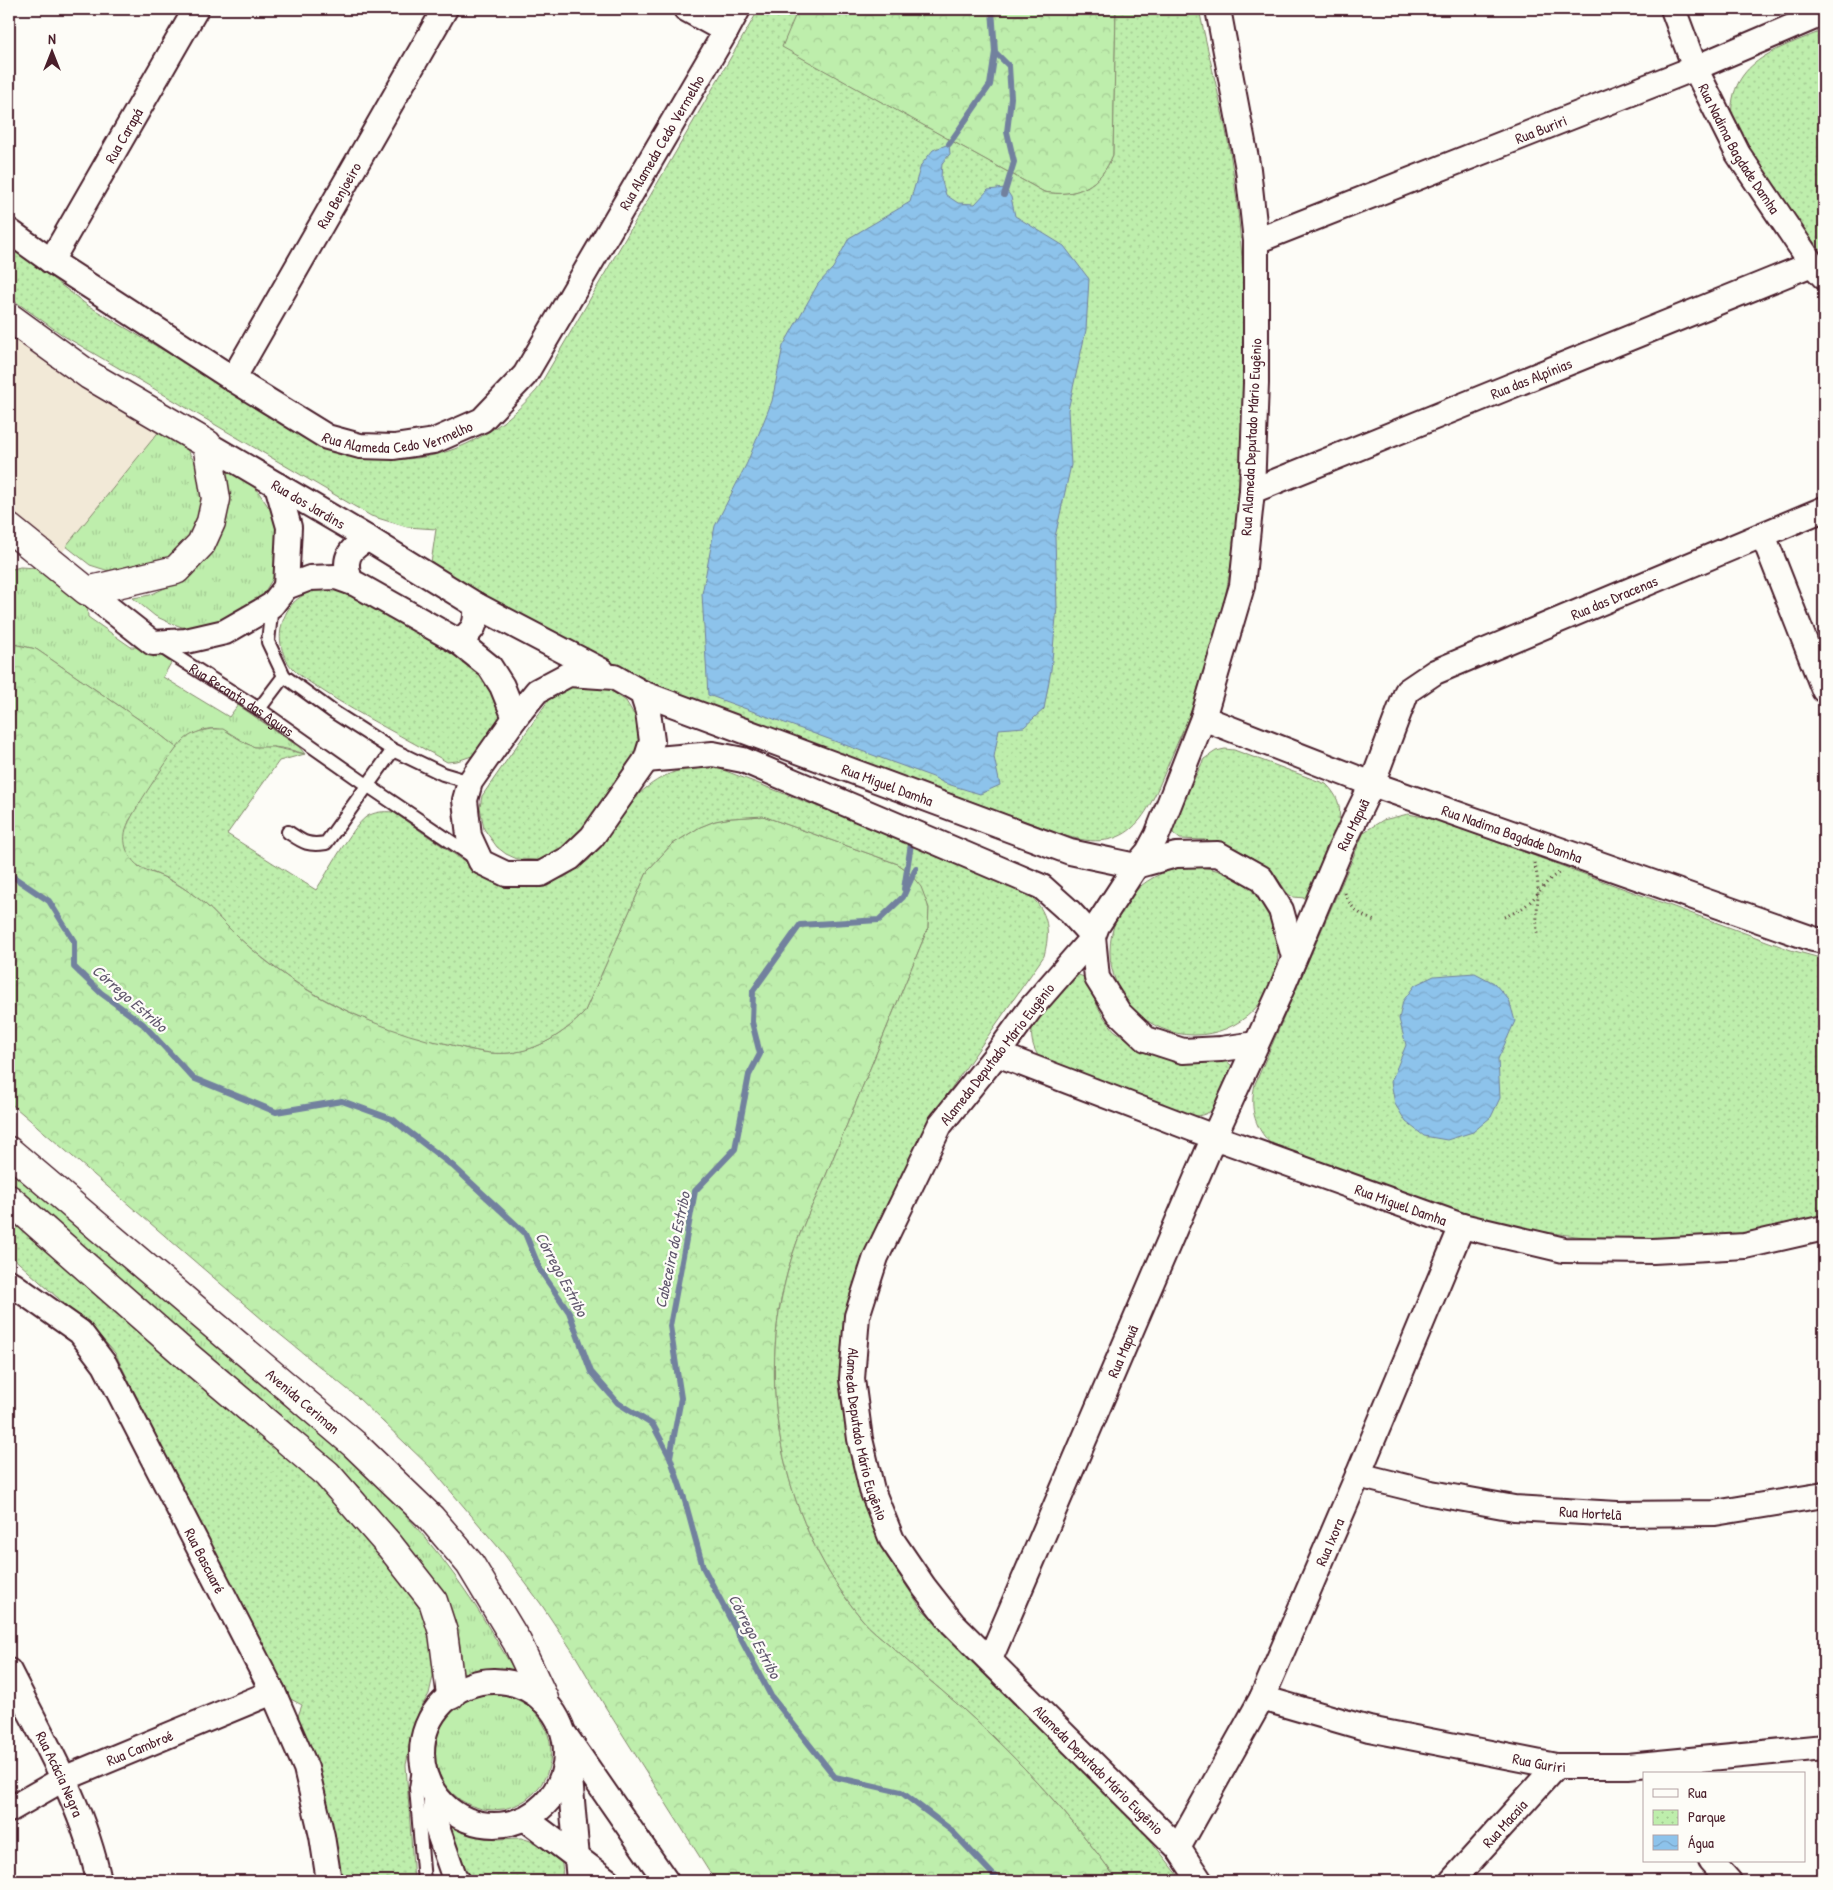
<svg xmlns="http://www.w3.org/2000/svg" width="1833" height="1890" font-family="'Patrick Hand',sans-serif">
	<defs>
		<pattern id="grass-tufts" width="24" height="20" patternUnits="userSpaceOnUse" patternTransform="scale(1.25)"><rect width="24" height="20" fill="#beeeac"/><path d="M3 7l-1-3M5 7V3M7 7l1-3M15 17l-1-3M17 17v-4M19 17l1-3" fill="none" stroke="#a5cc94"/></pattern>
		<pattern id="forest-crowns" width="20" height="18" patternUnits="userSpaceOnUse" patternTransform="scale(1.25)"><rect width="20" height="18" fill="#beeeac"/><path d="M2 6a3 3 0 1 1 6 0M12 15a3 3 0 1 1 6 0" fill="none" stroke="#a5cc94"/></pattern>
		<pattern id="park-dots" width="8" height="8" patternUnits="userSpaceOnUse" patternTransform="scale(1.25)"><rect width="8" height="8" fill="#beeeac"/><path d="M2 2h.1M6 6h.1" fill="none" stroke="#a5cc94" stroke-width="1.8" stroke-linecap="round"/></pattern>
		<pattern id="water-waves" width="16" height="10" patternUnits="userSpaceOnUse" patternTransform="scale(1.25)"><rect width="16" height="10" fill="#8dc3eb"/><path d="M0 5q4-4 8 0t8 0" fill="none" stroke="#7ba7ca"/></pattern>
	</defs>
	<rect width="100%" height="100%" fill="#fdfcf7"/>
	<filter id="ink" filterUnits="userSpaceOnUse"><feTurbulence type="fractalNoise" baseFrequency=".02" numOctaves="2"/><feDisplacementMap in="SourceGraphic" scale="10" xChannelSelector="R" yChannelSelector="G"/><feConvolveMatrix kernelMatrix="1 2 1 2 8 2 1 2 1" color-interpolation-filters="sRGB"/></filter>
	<g filter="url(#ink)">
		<path fill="#f2e9d7" d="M9,317l152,112 -108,135 -44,-36z"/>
		<path fill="url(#grass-tufts)" stroke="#84866c" d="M161,429l22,14 14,23 4,13 2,27 -9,26 -27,29 -52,12 -25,-8 -24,-19z
			M225,470l21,10 11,10 17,25 4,14 -2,44 -15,25 -22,19 -42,11 -15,-1 -14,-5 -13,-6 -22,-18 17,-3 30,-14z
			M20,567l17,1 50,33 1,16 43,30h19l21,16 -8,14 66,40 9,-12 61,42 6,7c-10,-3 -20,-6 -31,-7 -6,0 -12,1 -19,0 -11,-3 -20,-12 -31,-16 -16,-8 -36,5 -47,17l-24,-19 -117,-80 -27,-6v-73z
			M9,1162l334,288c47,45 92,95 128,149 15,23 29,48 44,72l-29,-1 -25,5c2,-30 -4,-54 -20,-80l-82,-108 -29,-28 -196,-165 -125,-111z
			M435 1752a58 58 0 1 1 116 0a58 58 0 1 1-116 0Z"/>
		<path fill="url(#forest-crowns)" stroke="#84866c" d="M798,9h318l-3,146c-13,31 -36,43 -69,37l-263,-145z
			M9,643l27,6 117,80 24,19 -48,73 -3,10 12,35c7,5 13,6 21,9 12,5 25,13 36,21 15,11 27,25 41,39 16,15 34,30 53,43 54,37 104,53 167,68 18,4 34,9 52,7 31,-3 55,-19 76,-40l64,-143 23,-25 29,-18 15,-6 16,-3 32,-2 135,48 10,7 14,16 7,21 -1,20 -106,257c-15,30 -28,60 -36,93 -30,117 -1,248 76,341 8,10 19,18 28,26 23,22 48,42 72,63 58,52 111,110 156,173h-403l-109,-173 -31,-53 -34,-51 -37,-50 -73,-86 -74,-71 -80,-65 -268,-230z"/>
		<path fill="url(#park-dots)" stroke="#84866c" d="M759,9h39l-16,38 262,145c33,6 56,-6 69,-37l3,-146h83c11,54 26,107 34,162 11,76 13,152 11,229 -2,32 -1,65 -4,96 -7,70 -20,141 -45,206 -7,17 -15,34 -22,51 -23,53 -35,104 -107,83l-381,-140 -52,-22 -52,-24 -80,-42 -70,-45 5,-34 -29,-2 -36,-11 -307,-180 -55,-39v-52l78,60 241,143c82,26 151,7 209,-58z
			M1824,30v224l-45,-53 -47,-77c-6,-63 44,-74 92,-94z
			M325,588h12l12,4 134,81 18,36 -1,10 -22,35 -21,7 -10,1c-41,-24 -84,-45 -124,-71 -10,-7 -23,-14 -31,-23 -12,-14 -15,-33 -8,-50 7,-19 23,-27 41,-30z
			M573,685l34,3 19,13 12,20 2,23 -2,11 -69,90 -19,13 -11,2 -22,-1 -11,-5 -9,-7 -13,-18 -4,-22 2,-11 70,-101z
			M211,729h12l24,15 8,3h18l32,7 -26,7 -52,73 89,56c11,-16 36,-63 50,-73 8,-5 17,-6 27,-5l87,60 27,12 30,2 28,-9 24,-17 50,-66c23,-21 48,-30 79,-26l299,116c27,21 36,37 27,72l-108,154 -71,152 -16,183 7,31 19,55 13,27 33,50 203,199 59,74h-65c-45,-63 -98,-121 -156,-173 -24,-21 -49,-41 -72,-63 -9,-8 -20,-16 -28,-26 -77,-93 -106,-224 -76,-341 8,-33 21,-63 36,-93l106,-257 1,-20 -8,-21 -13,-16 -10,-7 -135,-48 -32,2 -16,3 -15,6 -29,18 -23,25 -64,143c-21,21 -45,37 -75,40 -19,2 -35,-3 -53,-7 -9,-3 -20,-4 -29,-6 -49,-13 -96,-34 -138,-62 -18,-13 -36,-27 -53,-43 -14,-13 -25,-28 -41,-39 -11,-8 -23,-16 -36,-21 -11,-5 -21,-6 -28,-17 -6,-8 -8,-19 -5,-29 4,-14 47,-79 58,-89 8,-7 16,-9 27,-11z
			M1225,749l9,1 92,34c23,22 12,42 2,68 -5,13 -10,26 -15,40l-8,6 -12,-1 -5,-3 -13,-19 -12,-11 -28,-16 -30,-8 -25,-1 -7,-6v-11l31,-63 12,-8z
			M1408,814l26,5 357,131 33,9v258c-40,9 -81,19 -123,22 -67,3 -135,0 -200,-16 -77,-19 -152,-50 -227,-76 -19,-18 -25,-37 -19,-63l109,-252 19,-12z
			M1110 951a84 84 0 1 1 168 0a84 84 0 1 1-168 0Z
			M1076,974l8,3 3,3 8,21 8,15 11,14 28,20 17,7 18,4 47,-2 8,7 1,5c-11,25 -14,48 -47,45l-144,-54c-7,-10 -12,-21 -10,-33 2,-10 29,-42 37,-51z
			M9,1214l314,270 27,30 75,101 5,14 4,28 -1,19 -4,18 -10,17 -6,19 -7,35 8,116h-76l-41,-162 5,-14 -17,-9 -170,-343 -16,-18 -90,-81z
			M444,1820c14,9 29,15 46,18 10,2 20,0 31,0 4,1 10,3 14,5 20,6 32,15 26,38h-88l-9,-9z"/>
		<path fill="url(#water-waves)" stroke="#72819e" d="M949,144l1,10 -8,9 -1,15 5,17 12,8 17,1 13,-14 17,-2 6,9 4,19 49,30 25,33 -3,51 -18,80 3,55 -16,72 2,70 -6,63 -7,39 -20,18 -25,2 -5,28 6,28 -20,9 -36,-11 -11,-6 -225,-82 -6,-101 13,-68 32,-63 25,-62 11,-55 35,-62 15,-16 16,-30 61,-36 11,-37 12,-15z
			M1475,973l19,10 15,17 6,21 -17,38 2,39 -9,19 -18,15 -26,8 -23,-4 -18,-14 -11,-18 -4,-22 15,-37 -7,-26 4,-18 12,-16 19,-9z"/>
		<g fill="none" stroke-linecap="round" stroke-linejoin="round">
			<path stroke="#72819e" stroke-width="6" d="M995,52l14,14 2,32 -4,34 7,30 -10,33
				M949,144l41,-59 5,-33 -3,-43
				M9,874l40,27 25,40v26l27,26 42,31 50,54 83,34 66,-11 50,18 61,47 72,67 15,37 29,42 22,60 27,31 35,22 17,32 15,44 18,66 68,129 64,81 66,15 50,38 48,51
				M904,889l7,-45
				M670,1457l11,-59 -11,-72 25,-135 40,-42 14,-74 11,-21 -8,-32 1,-31 47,-66 79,-5 24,-23 13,-29"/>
			<defs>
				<g id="lane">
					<path d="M272,605l-4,37 16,34 48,35 61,39 50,24 27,8"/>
					<path id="s1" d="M158,645l101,64 108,76 108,73"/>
					<path d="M259,709l25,-33"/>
					<path d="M288,832c15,10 19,14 38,11l67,-93"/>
					<path d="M421,1757l-5,31 8,93"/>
				</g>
				<g id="street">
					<path d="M686,9l40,22"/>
					<path d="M1218,9l30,160 8,72v142l-4,108 -10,95 -39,132 -46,117 -9,17 -12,14 -39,60 -4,11 4,41 22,35 27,26 37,12 38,-2 35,-5"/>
					<path id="s2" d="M1673,9l22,59 43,86 74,110 12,13"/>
					<path id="s3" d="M9,231l42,30 182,118 94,58 33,9 34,1 40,-6 48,-21 43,-45 201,-344 12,-22"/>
					<path id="s4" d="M1256,241l439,-173 129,-55"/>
					<path id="s5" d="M51,261l145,-252"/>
					<path id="s6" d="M233,379l212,-370"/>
					<path id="s7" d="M207,444l162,95 107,66 126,66"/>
					<path d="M277,485l12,42 -3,60"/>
					<path id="s8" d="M1252,491l560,-227"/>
					<path d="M1763,535l61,155"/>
					<path d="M351,582c-9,-22 -3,-34 18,-43"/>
					<path d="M87,591l66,52 33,-2 39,-9 47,-27 14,-18 24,-9 26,-1 20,7 103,58 31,25 12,19 13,32"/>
					<path d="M459,642c15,-13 18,-16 17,-37"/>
					<path d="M569,674l45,3 28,16 6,19 4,29 -6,19 -54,77 -22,21 -29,16h-35l-25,-12 -12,-26 -4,-36 5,-18 45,-64 22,-27z"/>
					<path id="s9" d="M642,693l428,159 66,14 40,-11 42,-1 43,24 20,32 13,47"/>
					<path id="s10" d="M1203,718l169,66 441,155 11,2"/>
					<path d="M646,760l67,-6 30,6 299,127 28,25 23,25"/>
					<path id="s11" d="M1093,937l-63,72 -33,45 -57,71 -64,132 -19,59 -5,63 8,60 12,51 20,50 32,47 29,37 225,224 22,33"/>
					<path id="s12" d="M997,1054l217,83 248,89 102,24 89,1 92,-5 79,-18"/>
					<path id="s13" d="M9,1282l71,50 25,33 168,327 33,76 16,68 7,45"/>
					<path id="s14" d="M1358,1475l73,18 83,15 103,6 98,-1 109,-18"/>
					<path id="s15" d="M990,1659l224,-522 67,-147 60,-142 31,-64 35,-93 28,-19 389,-163"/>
					<path id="s16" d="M9,1671c34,68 75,136 90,210"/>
					<circle cx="494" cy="1753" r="72"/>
					<path id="s17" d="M1262,1698l107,31 187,37h72l196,-19"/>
					<path d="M565,1735l101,146"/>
					<path d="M569,1766l10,115"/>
					<path d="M436,1797l-1,25 20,57 3,2"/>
					<path id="s18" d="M9,1810l54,-31 210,-87"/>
					<path d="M526,1819l82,62"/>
					<path id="s19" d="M1178,1848l84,-150 96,-223 104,-249"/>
					<path d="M1711,1861l18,20"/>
					<path id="s20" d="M1452,1881l104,-115"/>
				</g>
				<g id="secondary">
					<path d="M9,317l80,58 118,69 9,55 -5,23 -10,22 -25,26 -89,21 -78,-63"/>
					<path id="s21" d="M9,1151l345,293 77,74 39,46 47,78 27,57"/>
					<path d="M9,1199l177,156 141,119 63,72 43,55 10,31 8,63"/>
				</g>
			</defs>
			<use href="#lane" stroke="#4a1f2b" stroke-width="16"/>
			<use href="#street" stroke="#4a1f2b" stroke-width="28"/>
			<use href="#secondary" stroke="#4a1f2b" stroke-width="31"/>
			<path stroke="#4a1f2b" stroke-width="3" stroke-dasharray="1 4" stroke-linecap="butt" d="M1534,863c8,24 1,47 3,71
				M1345,893c5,15 16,23 30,28
				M1504,917c10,-4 19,-8 27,-16 10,-10 15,-21 28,-28"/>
			<use href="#lane" stroke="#fdfcf7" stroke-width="12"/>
			<use href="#street" stroke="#fdfcf7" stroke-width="24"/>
			<use href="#secondary" stroke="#fdfcf7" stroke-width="28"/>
		</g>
	</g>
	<g text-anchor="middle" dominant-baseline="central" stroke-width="4.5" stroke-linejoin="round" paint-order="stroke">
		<g font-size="15" fill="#4a1f2b" stroke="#fdfcf7">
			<text stroke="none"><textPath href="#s4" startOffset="306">Rua Buriri</textPath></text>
			<text stroke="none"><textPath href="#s5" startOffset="145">Rua Carapá</textPath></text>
			<text stroke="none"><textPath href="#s3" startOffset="872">Rua Alameda Cedo Vermelho</textPath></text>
			<text stroke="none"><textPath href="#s2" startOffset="155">Rua Nadima Bagdade Damha</textPath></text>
			<text stroke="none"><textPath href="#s6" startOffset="212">Rua Benjoeiro</textPath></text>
			<text stroke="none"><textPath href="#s8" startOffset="301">Rua das Alpínias</textPath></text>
			<text stroke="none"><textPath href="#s3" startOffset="452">Rua Alameda Cedo Vermelho</textPath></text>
			<text transform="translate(1251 437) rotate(-87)">Rua Alameda Deputado Mário Eugênio</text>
			<text stroke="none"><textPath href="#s7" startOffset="118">Rua dos Jardins</textPath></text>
			<text stroke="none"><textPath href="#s15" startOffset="1282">Rua das Dracenas</textPath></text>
			<text stroke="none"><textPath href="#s1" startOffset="100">Rua Recanto das Águas</textPath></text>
			<text stroke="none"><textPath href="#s9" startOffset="262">Rua Miguel Damha</textPath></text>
			<text stroke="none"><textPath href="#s15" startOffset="910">Rua Mapuã</textPath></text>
			<text stroke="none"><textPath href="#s10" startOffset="330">Rua Nadima Bagdade Damha</textPath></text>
			<text transform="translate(997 1054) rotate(-52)">Alameda Deputado Mário Eugênio</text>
			<text stroke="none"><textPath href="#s12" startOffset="431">Rua Miguel Damha</textPath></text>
			<text stroke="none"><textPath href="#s15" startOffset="335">Rua Mapuã</textPath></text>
			<text stroke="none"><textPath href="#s21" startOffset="386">Avenida Ceriman</textPath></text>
			<text stroke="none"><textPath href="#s11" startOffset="571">Alameda Deputado Mário Eugênio</textPath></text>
			<text stroke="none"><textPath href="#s14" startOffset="236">Rua Hortelã</textPath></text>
			<text stroke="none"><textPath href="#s19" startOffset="342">Rua Ixora</textPath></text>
			<text stroke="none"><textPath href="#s13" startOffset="348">Rua Bascuaré</textPath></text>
			<text stroke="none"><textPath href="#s18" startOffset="145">Rua Cambroé</textPath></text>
			<text stroke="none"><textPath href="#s17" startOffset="285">Rua Guriri</textPath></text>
			<text stroke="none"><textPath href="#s11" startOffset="991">Alameda Deputado Mário Eugênio</textPath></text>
			<text stroke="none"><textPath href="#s16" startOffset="115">Rua Acácia Negra</textPath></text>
			<text stroke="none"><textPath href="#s20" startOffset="78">Rua Macaia</textPath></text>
		</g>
		<g font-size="16" font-style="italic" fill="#61586e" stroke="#fdfcf7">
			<text transform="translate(130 998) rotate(41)">Córrego Estribo</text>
			<text transform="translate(672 1250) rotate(-78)">Cabeceira do Estribo</text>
			<text transform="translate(562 1274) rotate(62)">Córrego Estribo</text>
			<text transform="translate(755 1636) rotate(62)">Córrego Estribo</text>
		</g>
	</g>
	<rect width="1833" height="1890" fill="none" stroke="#fdfcf7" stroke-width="30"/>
	<rect x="15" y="15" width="1803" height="1860" fill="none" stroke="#4a1f2b" stroke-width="2" filter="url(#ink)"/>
	<rect x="1643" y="1772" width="162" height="90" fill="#fdfcf7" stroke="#b5a4a5"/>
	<rect x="1653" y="1789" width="25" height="8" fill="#fdfcf7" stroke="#b5a4a5"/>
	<text x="1688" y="1798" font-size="15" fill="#4a1f2b">Rua</text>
	<rect x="1653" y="1810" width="25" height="15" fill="url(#park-dots)" stroke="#b5a4a5"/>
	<text x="1688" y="1822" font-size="15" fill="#4a1f2b">Parque</text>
	<rect x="1653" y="1835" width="25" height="15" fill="url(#water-waves)" stroke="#b5a4a5"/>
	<text x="1688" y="1848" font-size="15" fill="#4a1f2b">Água</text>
	<g transform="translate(52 52)" stroke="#fdfcf7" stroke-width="4" paint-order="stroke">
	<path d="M0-4L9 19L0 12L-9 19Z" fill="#4a1f2b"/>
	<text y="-8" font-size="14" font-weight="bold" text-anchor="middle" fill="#4a1f2b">N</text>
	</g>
</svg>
